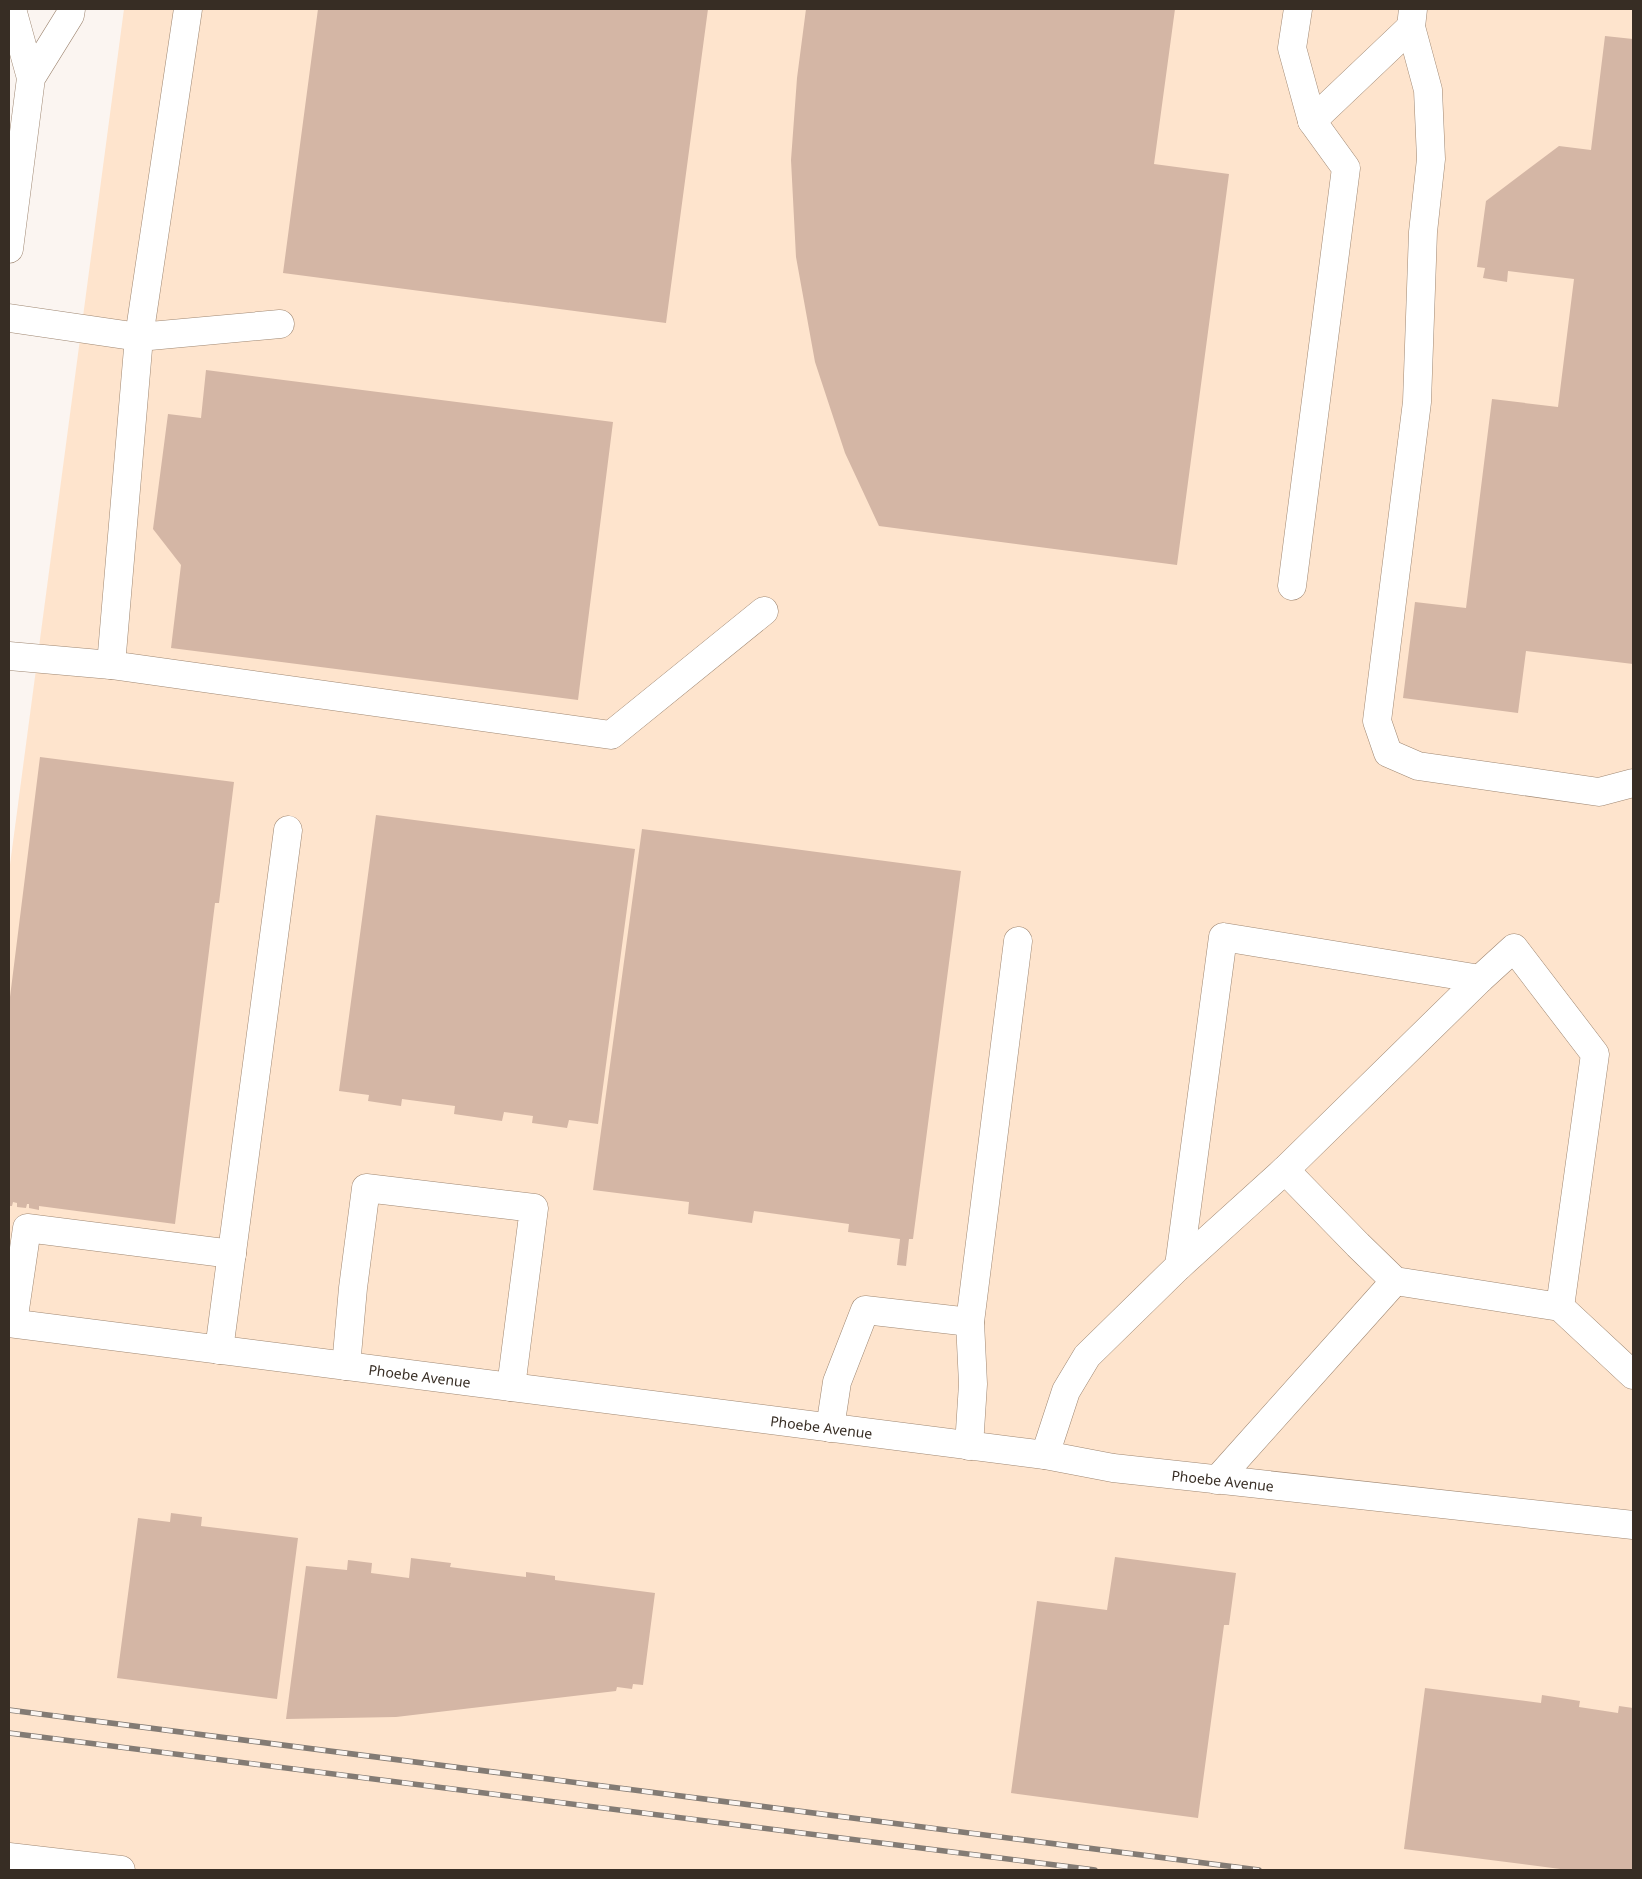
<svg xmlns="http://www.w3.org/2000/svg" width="1642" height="1879" font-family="'Noto Sans',sans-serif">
	<rect width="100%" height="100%" fill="#fbf5f1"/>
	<path fill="#fee4cd" d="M124,9h1509v1861h-1624v-998z"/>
	<path fill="#d4b6a5" d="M318,9h390l-42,314 -383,-50z
		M806,9h369l-21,155 75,10 -52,391 -298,-39 -34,-73 -30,-91 -19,-105 -5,-97 6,-82z
		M1605,36l28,3v625l-107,-13 -8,62 -115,-15 12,-96 51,6 26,-209 66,8 16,-128 -66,-8 -1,11 -24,-4 2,-10 -8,-1 9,-66 73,-55 32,4z
		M206,370l407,52 -35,278 -407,-52 10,-83 -28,-36 15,-115 33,4z
		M40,757l194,25 -15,121h-4l-40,321 -136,-18v4l-10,-2v-4h-2l-1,4 -9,-1v-4l-4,-1 -1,4h-3v-201z
		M376,815l259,34 -37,275 -29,-4 -2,8 -35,-5 1,-7 -29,-4 -2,9 -48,-7 1,-8 -53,-7 -1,7 -33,-5 1,-6 -30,-4z
		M642,829l319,42 -48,368h-4l-3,27 -9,-1 3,-26 -52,-7 1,-8 -95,-13 -2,12 -64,-9 1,-12 -96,-12z
		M171,1513l31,4 -1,9 97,12 -21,161 -160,-21 21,-160 32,4z
		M1115,1557l121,16 -7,52h-5l-26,193 -187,-25 26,-192 70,9z
		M411,1558l40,5 -1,4 76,10v-5l29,4v4l100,13 -12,92 -10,-1 -1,5 -15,-2 -1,4 -220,26 -110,2 20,-153 41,4 1,-10 24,3 -1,10 38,5z
		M1425,1688l116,15 1,-8 38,6 -1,6 39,6 1,-7 14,2v162h-65l-164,-21z"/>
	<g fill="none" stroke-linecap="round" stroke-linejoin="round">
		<defs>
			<g id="minor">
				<path d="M1413,9l-2,18 17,63 3,69 -8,73 -6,170 -40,319 11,32 30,13 181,26 34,-9"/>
				<path d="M1312,121l99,-94"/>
				<path d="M9,318l130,19 49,-328"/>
				<path d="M280,324l-141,13 -28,328 500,70 153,-124"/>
				<path d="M1292,586l54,-418 -34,-47 -20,-73 6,-39"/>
				<path d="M9,656l102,9"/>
				<path d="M1480,979l34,-31 81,106 -35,253"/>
				<path d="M1179,1266l106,-96"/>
				<path id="s1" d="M9,1323l1036,132 68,13 520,57"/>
				<path d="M13,1323l14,-95 205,26"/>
				<path d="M219,1350l69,-520"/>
				<path d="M346,1366l7,-78 13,-100 168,20 -23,179"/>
				<path d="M830,1428l7,-46 28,-72 105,12"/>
				<path d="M969,1446l4,-62 -3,-62 48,-381"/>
				<path d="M1045,1455l21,-64 21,-35 92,-90 44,-329 257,42 -195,191 73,75 37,36 165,26 73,68"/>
				<path d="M1217,1480l178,-199"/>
				<path d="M9,1857l112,13"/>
			</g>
			<path id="major" d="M31,78l39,-63 1,-6
				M9,249l22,-171 -19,-69"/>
		</defs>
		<use href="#minor" stroke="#9f8772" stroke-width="29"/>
		<use href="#major" stroke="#9f8772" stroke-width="29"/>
		<use href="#minor" stroke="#fff" stroke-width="28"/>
		<use href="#major" stroke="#fff" stroke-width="28"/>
		<defs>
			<path id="rail" d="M9,1710l1250,160
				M9,1733l1086,137"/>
		</defs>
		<use href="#rail" stroke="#837b74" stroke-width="5.5"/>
		<use href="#rail" stroke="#fbf5f1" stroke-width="4" stroke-dasharray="11" stroke-linecap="butt"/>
	</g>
	<g text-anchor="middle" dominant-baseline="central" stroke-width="5" stroke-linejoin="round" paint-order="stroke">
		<g font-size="14" fill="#372d24" stroke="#fbf5f1">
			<text stroke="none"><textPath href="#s1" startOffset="414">Phoebe Avenue</textPath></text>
			<text stroke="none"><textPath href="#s1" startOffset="819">Phoebe Avenue</textPath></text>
			<text stroke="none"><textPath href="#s1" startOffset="1224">Phoebe Avenue</textPath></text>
		</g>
	</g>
	<rect width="1642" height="1879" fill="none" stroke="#372d24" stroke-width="20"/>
</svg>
